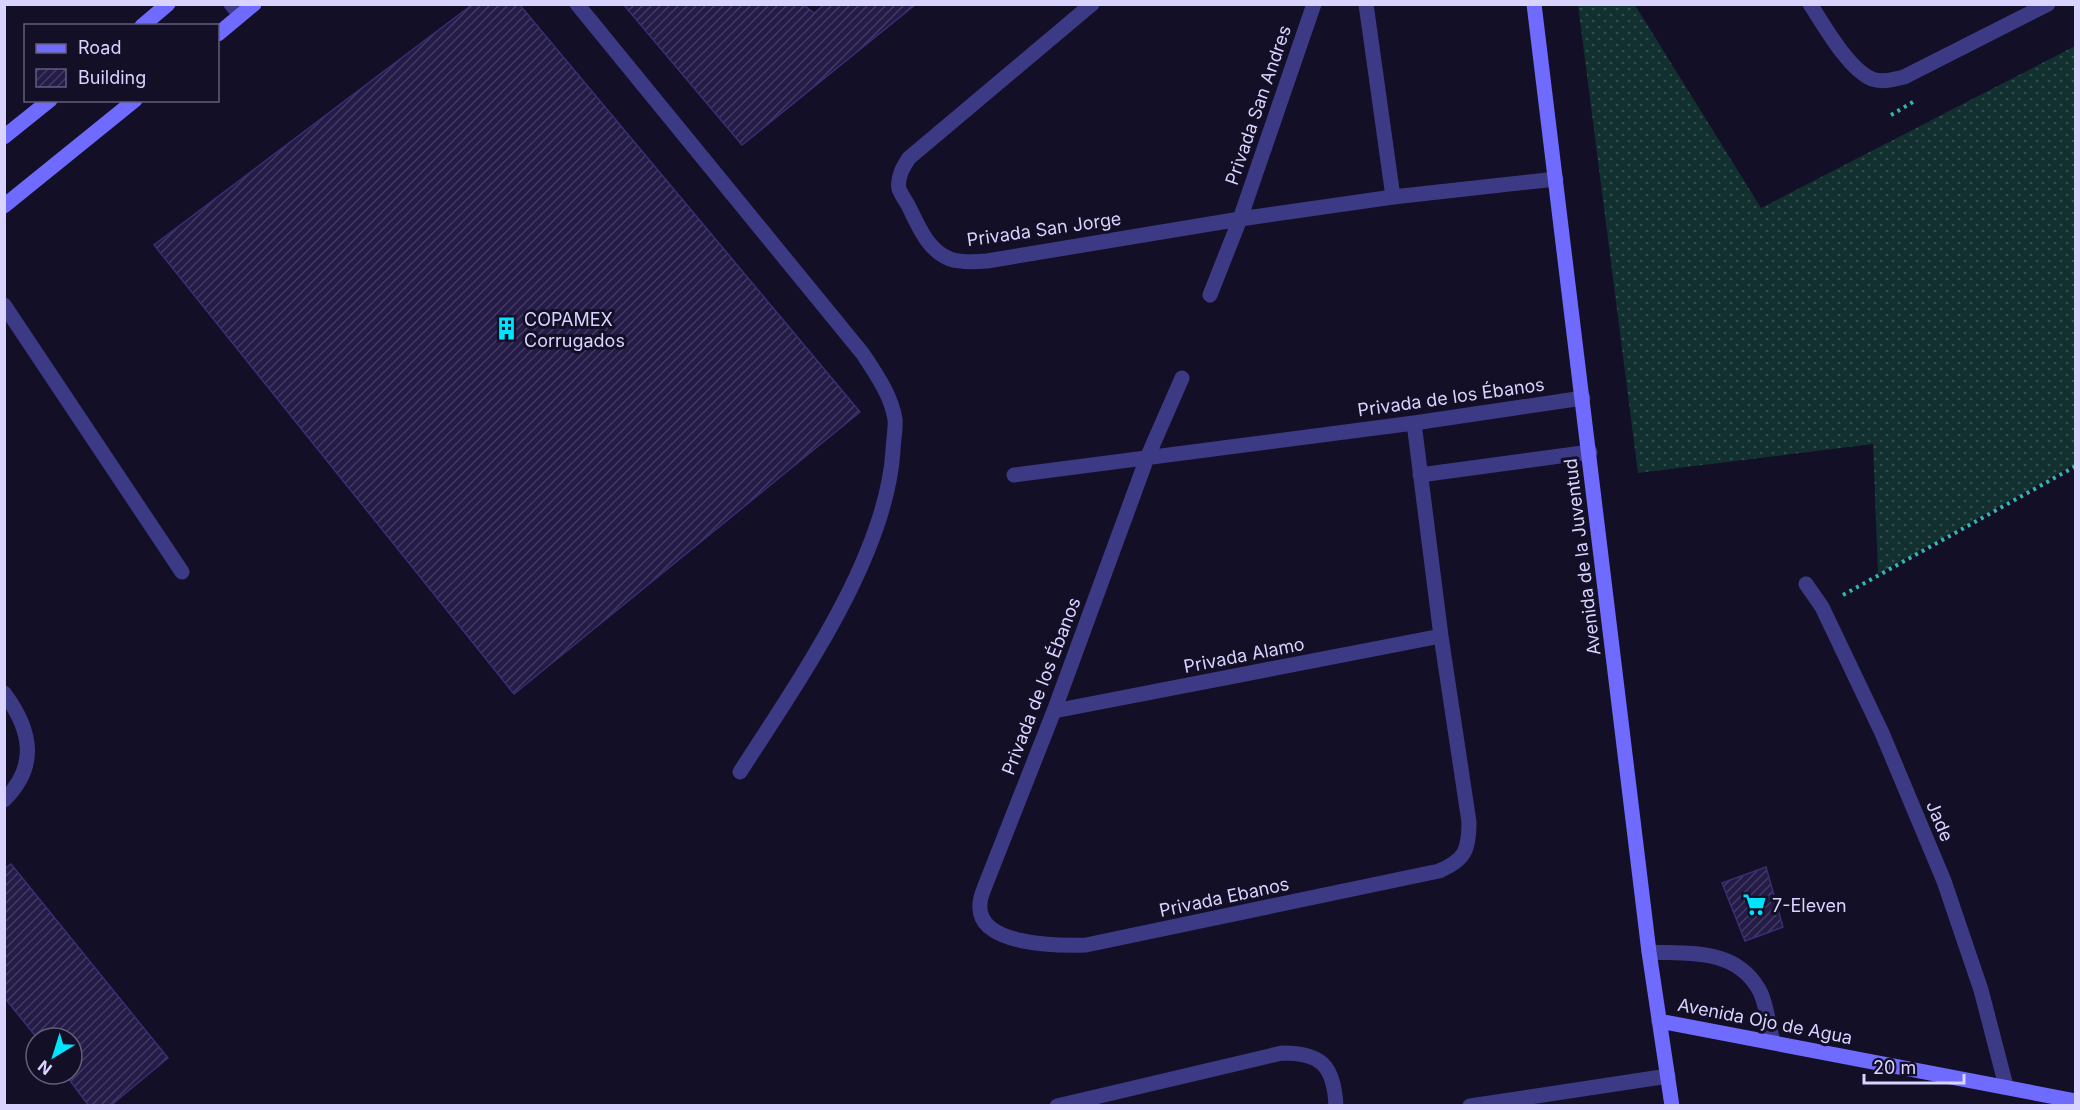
<svg xmlns="http://www.w3.org/2000/svg" width="2080" height="1110" font-family="Inter,sans-serif">
	<defs>
		<pattern id="grass-dots" width="8" height="8" patternUnits="userSpaceOnUse" patternTransform="scale(1.5)"><rect width="8" height="8" fill="#12302f"/><path d="M2 2h.1M6 6h.1" fill="none" stroke="#344d4e" stroke-width="1.8" stroke-linecap="round"/></pattern>
		<pattern id="building-hatch" width="6" height="6" patternUnits="userSpaceOnUse" patternTransform="scale(1.5)"><rect width="6" height="6" fill="#241b47"/><path d="M-1 1l2-2M0 6l6-6M5 7l2-2" fill="none" stroke="#433b63"/></pattern>
	</defs>
	<rect width="100%" height="100%" fill="#130f26"/>
	<path fill="url(#grass-dots)" d="M1578,5h57l126,203 314,-162v418l-197,110 -5,-130 -235,29z"/>
	<path fill="url(#building-hatch)" stroke="#3b2d73" stroke-width="1.5" d="M473,4h46l341,408 -346,282 -360,-449z
		M623,4h170l12,2 9,7 11,-9h91l-174,141z
		M11,864l157,194 -58,48h-21l-24,-32h7v-36h-35l-33,-41v-128z
		M1766,867l17,60 -38,14 -23,-58z"/>
	<g fill="none" stroke-linecap="round" stroke-linejoin="round">
		<path stroke="#2fb8b0" stroke-width="4" stroke-dasharray="3 4.5" stroke-linecap="butt" d="M1891,115l22,-13
			M1843,595l233,-129"/>
		<path stroke="#3d3a85" stroke-width="15" d="M577,4l286,350c13,20 28,41 32,65 1,10 -2,22 -2,32 -7,107 -96,232 -153,321
			M4,305l178,267
			M4,693c27,36 35,73 0,107
			M1649,952c40,2 85,-4 109,36 8,12 11,39 15,54
			M1057,1106l225,-53c39,0 52,12 54,53
			M1470,1106l198,-30"/>
		<path stroke="#3d3a85" stroke-width="15" d="M231,4l9,11
			M1092,4l-183,154c-6,9 -12,19 -10,31 2,5 6,11 9,16 10,20 19,45 42,54 11,4 25,3 37,2l253,-42 153,-22 163,-18
			M1366,4l27,193
			M1810,4c14,21 38,65 62,75 11,4 22,0 32,-2l144,-73
			M1210,295l30,-76 74,-215
			M1182,378l-35,80 -93,253 -69,175c-2,5 -5,12 -5,18 -4,42 79,42 106,41l353,-74c26,-11 30,-21 30,-49l-28,-186 -27,-213
			M1014,475l400,-52 169,-25
			M1420,475l170,-23
			M1806,584l16,23 60,126 62,148 37,109 25,96
			M1054,711l387,-75"/>
		<path stroke="#6f6bff" stroke-width="15" d="M1534,4l115,948 23,154
			M142,26l26,-22
			M218,34l36,-30
			M4,137l46,-37
			M4,206l131,-106
			M1659,1021l417,80"/>
	</g>
	<defs>
		<symbol id="building-bare" viewBox="-9 -9 18 18"><path d="M-4-6H4V6H1V3H-1V6H-4ZM-2.5-4.3h1.7v1.8h-1.7ZM.8-4.3h1.7v1.8H.8ZM-2.5-1h1.7V.8h-1.7ZM.8-1h1.7V.8H.8Z" fill="#00e5ff" stroke="#130f26" stroke-width="2.5" paint-order="stroke"/></symbol>
		<symbol id="supermarket-bare" viewBox="-9 -9 18 18"><path d="M-6-5.5h2.5l.6 2H6L4.5 2H-2.5L-4.4-4H-6ZM-1.5 3.2a1.3 1.3 0 1 0 .1 0ZM3 3.2a1.3 1.3 0 1 0 .1 0Z" fill="#00e5ff" stroke="#130f26" stroke-width="2.5" paint-order="stroke"/></symbol>
	</defs>
	<g fill-rule="evenodd">
		<use href="#building-bare" x="490" y="312" width="33" height="33"/>
		<use href="#supermarket-bare" x="1738" y="888" width="33" height="33"/>
	</g>
	<g text-anchor="middle" dominant-baseline="central" stroke-width="6" stroke-linejoin="round" paint-order="stroke">
		<g font-size="18" fill="#d9d4ff" stroke="#130f26">
			<text transform="translate(1258 105) rotate(-71)">Privada San Andres</text>
			<text transform="translate(1044 229) rotate(-8)">Privada San Jorge</text>
			<text transform="translate(1451 397) rotate(-8)">Privada de los Ébanos</text>
			<text transform="translate(1582 557) rotate(-97)">Avenida de la Juventud</text>
			<text transform="translate(1244 655) rotate(-11)">Privada Alamo</text>
			<text transform="translate(1041 686) rotate(-69)">Privada de los Ébanos</text>
			<text transform="translate(1940 821) rotate(67)">Jade</text>
			<text transform="translate(1224 897) rotate(-12)">Privada Ebanos</text>
			<text transform="translate(1765 1021) rotate(11)">Avenida Ojo de Agua</text>
		</g>
		<g font-size="18" fill="#d9d4ff" stroke="#130f26" text-anchor="start">
			<text x="524" y="319">COPAMEX<tspan x="524" dy="21">Corrugados</tspan></text>
			<text x="1772" y="905">7-Eleven</text>
		</g>
	</g>
	<rect width="2080" height="1110" fill="none" stroke="#d9d4ff" stroke-width="12"/>
	<rect x="24" y="24" width="195" height="78" fill="#130f26" stroke="#625e7d" stroke-width="1.5"/>
	<rect x="36" y="44" width="30" height="9" fill="#6f6bff" stroke="#625e7d" stroke-width="1.5"/>
	<text x="78" y="54" font-size="18" fill="#d9d4ff">Road</text>
	<rect x="36" y="69" width="30" height="18" fill="url(#building-hatch)" stroke="#625e7d" stroke-width="1.5"/>
	<text x="78" y="84" font-size="18" fill="#d9d4ff">Building</text>
	<g transform="translate(54 1056) rotate(218)"><circle r="28" fill="#130f26" stroke="#625e7d" stroke-width="1.5"/>
	<path d="M0-4.5L10 22L0 15L-10 22Z" fill="#00e5ff"/>
	<text y="-9" font-size="16" font-weight="bold" text-anchor="middle" fill="#d9d4ff">N</text>
	</g>
	<path d="M1864 1074v9h100v-9" fill="none" stroke="#d9d4ff" stroke-width="3"/>
	<text x="1873" y="1074" font-size="18" fill="#d9d4ff" stroke="#130f26" stroke-width="4.5" paint-order="stroke">20 m</text>
</svg>
